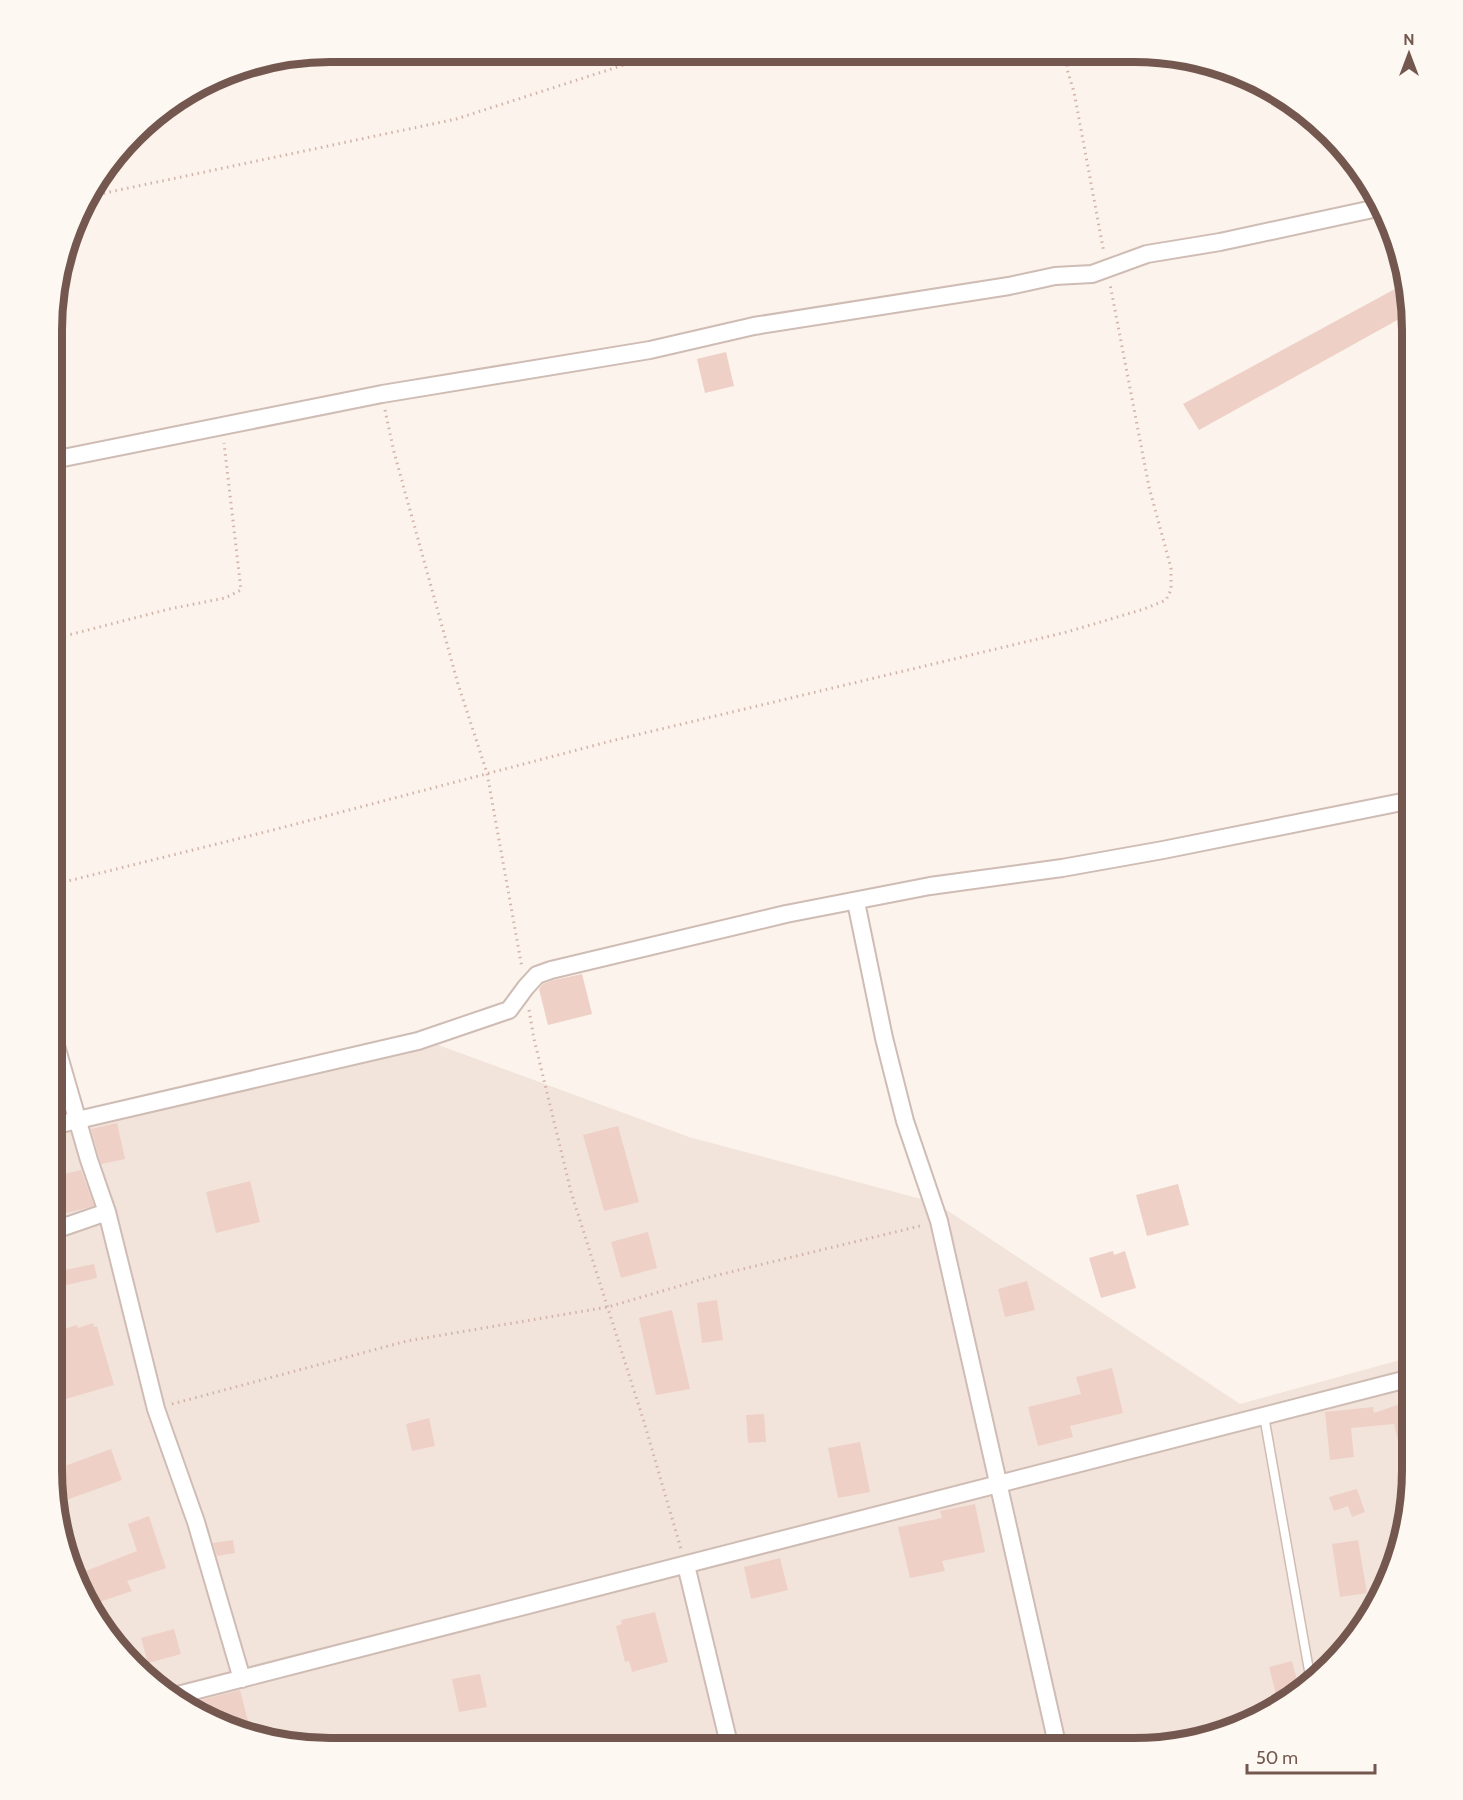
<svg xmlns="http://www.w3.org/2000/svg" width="1463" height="1800" font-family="Cabin,sans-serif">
	<rect width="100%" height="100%" fill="#fbf3ec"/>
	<path fill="#f2e4db" d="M430,1042l259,95 247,66 304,201 171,-47v132l-14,71 -32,65 -93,87 -121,36h-840l-71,-14 -65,-32 -87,-93 -27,-66 -10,-72 1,-338z"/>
	<path fill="#eed0c6" d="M1406,283l4,30 -211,117 -16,-26z
		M726,352l8,34 -29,7 -8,-34z
		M582,974l10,40 -44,11 -9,-36 4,-5 11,-4z
		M117,1123l8,36 -24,5 -10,-35z
		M618,1126l21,76 -35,9 -21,-76z
		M81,1170l13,36 -35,9 -7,-38z
		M250,1181l10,41 -44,11 -10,-41z
		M1178,1184l11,41 -42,11 -11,-41z
		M648,1232l9,36 -36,10 -10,-36z
		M1113,1251l1,4 11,-4 11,37 -35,10 -12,-40z
		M94,1264l3,14 -39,9 -3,-15z
		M1027,1281l8,29 -30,7 -7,-28z
		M717,1300l6,40 -21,3 -5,-40z
		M672,1310l18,79 -34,6 -17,-77z
		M93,1323l1,4 3,-1 17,59 -55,16 -3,-12 -5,2v-58l26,-8 1,3z
		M1112,1368l11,45 -53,13 3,11 -35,9 -10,-39 53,-13 -5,-17z
		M1403,1403l8,25v18l-11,3 -6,-25 -43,4 3,29 -24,3 -5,-48 48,-5 1,6z
		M764,1414l2,28 -18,1 -2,-28z
		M429,1418l6,28 -23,5 -6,-27z
		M860,1442l10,50 -32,6 -10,-50z
		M111,1449l11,31 -67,24 -4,-33z
		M1357,1489l8,23 -13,5 -4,-11 -14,5 -5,-14z
		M975,1504l10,48 -43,9 3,10 -35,7 -12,-51 44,-9 -2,-7z
		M149,1516l17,52 -39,13 5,10 -33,11 -13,-31 51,-20 -9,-27z
		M233,1540l2,13 -18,3 -4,-13z
		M1358,1540l9,53 -27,4 -8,-53z
		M780,1558l8,32 -37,9 -7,-32z
		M655,1612l13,50 -36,10 -3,-11 -4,1 -9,-36 6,-2 -1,-4z
		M174,1629l7,25 -33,9 -7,-25z
		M1292,1661l7,26 -20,19 -10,-39z
		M480,1674l7,33 -28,5 -7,-33z
		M240,1690l9,35 -18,5 -50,-25z"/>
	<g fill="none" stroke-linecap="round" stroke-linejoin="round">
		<defs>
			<path id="service" d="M1264,1416l46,260"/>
			<path id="minor" d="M53,460l329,-66 268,-44 104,-24 255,-40 46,-10 37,-2 55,-20 73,-12 162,-35
				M856,902l28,136 21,83 34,100 119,527
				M52,1032l37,128 18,52 49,197 40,113 46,157
				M52,1126l366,-85 91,-31 17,-23 11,-12 14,-5 235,-56 144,-28 132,-18 101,-18 249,-50
				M52,1231l55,-19
				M686,1565l44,183
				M170,1697l1241,-319"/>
		</defs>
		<use href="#service" stroke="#cfbcb4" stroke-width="11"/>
		<use href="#minor" stroke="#cfbcb4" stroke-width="20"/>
		<path stroke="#d3b3a8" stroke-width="3" stroke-dasharray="1.5 4.5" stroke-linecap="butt" d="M1067,53v16l7,23 30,161
			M86,197l370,-78 208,-67
			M385,410l9,42 64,232 29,89 35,195
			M53,639l116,-30 56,-11 16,-8 -17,-147
			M52,885l221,-55 342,-90 452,-108 77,-23 22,-9 5,-10v-22l-22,-81 -39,-203
			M529,1010l5,29 37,153 73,230 37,127
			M172,1404l235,-63 201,-34 102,-30 214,-52"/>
		<use href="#service" stroke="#fff" stroke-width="8"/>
		<use href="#minor" stroke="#fff" stroke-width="16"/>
	</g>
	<path d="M0 0H1463V1800H0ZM330 62H1134A268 268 0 0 1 1402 330V1470A268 268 0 0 1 1134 1738H330A268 268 0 0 1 62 1470V330A268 268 0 0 1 330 62Z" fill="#fef8f2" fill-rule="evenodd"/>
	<path fill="none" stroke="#745850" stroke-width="8" d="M330 62H1134A268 268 0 0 1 1402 330V1470A268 268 0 0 1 1134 1738H330A268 268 0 0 1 62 1470V330A268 268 0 0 1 330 62Z"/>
	<g transform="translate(1409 54)" stroke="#fef8f2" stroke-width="4.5" paint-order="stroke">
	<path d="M0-4.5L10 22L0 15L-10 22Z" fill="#745850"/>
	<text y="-9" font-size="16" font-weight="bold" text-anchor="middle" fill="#745850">N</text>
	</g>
	<path d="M1247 1764v9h128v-9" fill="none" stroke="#745850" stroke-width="3"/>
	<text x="1256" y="1764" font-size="18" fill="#745850" stroke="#fef8f2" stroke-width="4.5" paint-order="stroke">50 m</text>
</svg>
